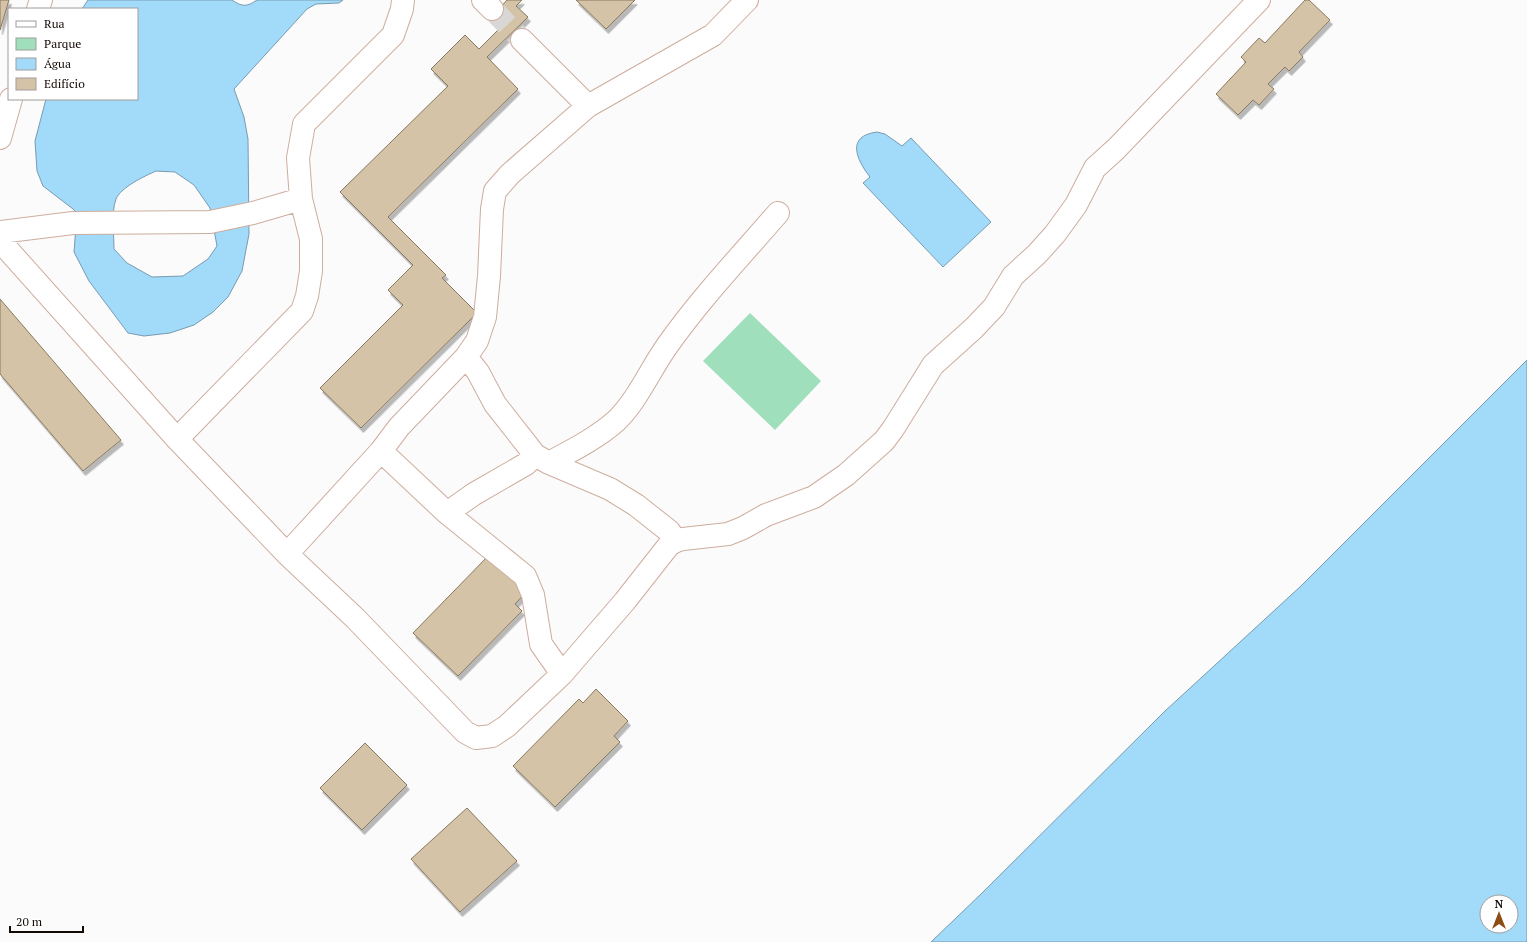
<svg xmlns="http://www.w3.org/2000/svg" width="1527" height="942" font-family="'PT Serif',serif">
	<defs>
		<filter id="shadow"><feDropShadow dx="2.5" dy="4.5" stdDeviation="0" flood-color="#0004"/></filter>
	</defs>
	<rect width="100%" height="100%" fill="#fbfbfb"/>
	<path fill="#9fdfbb" d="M750,313l71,68 -46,49 -72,-69z"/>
	<path fill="#a2dafa" stroke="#779bb0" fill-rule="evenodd" d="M88,0h144c10,7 15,7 25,0h86l-4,3 -23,1 -9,5 -73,80 10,28 4,22 1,95 -7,37 -14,26 -15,15 -19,13 -24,8 -26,3 -16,-3 -39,-52 -15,-29 3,-39 -4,-4 -30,-23 -6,-15 -2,-30 11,-42h91v-90h-55zM156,171l19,1 19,13 16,23 7,38 -9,13 -25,17 -31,1 -25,-14 -13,-14c0,-14 -3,-37 2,-50 5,-12 29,-23 40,-28z
		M877,132l8,2 17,12 9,-8 80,84 -48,45 -80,-84 7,-6c-14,-18 -24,-41 7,-45z
		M1527,360v582h-596l50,-48 183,-182 138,-127zM1487,902h24v24h-24z"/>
	<path fill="#d5c3a7" stroke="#89795e" filter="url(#shadow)" d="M0,0h9l-9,30z
		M507,0h15l-6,6 12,11 -41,40 31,32 -130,128 58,58 -4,3 35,35 -116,115 -41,-40 83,-83 -15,-15 25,-25 -73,-73 108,-106 -17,-17 34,-34 14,14 30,-30 -10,-10z
		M576,0h59l-29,29z
		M1305,0h4l21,20 -31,32 4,5 -14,14 -4,-4 -17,17 6,5 -15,16 -6,-5 -15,15 -22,-21 30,-32 -5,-5 18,-19 6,5z
		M0,299l121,141 -38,31 -83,-97z
		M491,553l38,36 -14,15 7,7 -64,65 -45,-43z
		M596,689l32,32 -14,15 6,6 -65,65 -42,-41 66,-67 4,4z
		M365,743l42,42 -45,45 -42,-42z
		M467,808l50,53 -57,51 -49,-53z"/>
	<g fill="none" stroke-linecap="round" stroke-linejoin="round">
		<path stroke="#d8d7d6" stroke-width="22" stroke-dasharray="22 11" stroke-linecap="butt" d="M492,9l30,31"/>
		<defs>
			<path id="minor" d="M483,0l9,9
				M38,9l3,-9
				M522,40l66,66
				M0,138l11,-39
				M0,232l73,-9 137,-1 43,-9 48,-14
				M0,241l177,198 110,115 68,64 110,114 11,6 16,-2 15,-10 55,-52 63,-73 44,-56 7,-4 7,-2 45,-5 15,-6 23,-13 48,-18 32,-22 38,-34 9,-12 40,-64 41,-37 20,-21 19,-31 24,-22 18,-20 21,-29 19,-37 21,-19 143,-149
				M466,357l12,15 17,32 40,51 14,8 61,26 26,16 33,26 7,10
				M177,439l125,-128 5,-15 4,-25v-32l-10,-40 -3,-41 6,-34 89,-89 9,-26 1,-9
				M381,451l66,62 78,63 8,19 8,49 21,30
				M549,463c22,-12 48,-25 67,-42 21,-20 34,-51 51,-75 33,-47 73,-89 111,-133
				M447,513l27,-19 52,-30 9,-9
				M287,554l94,-103 18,-24 67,-70 11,-16 8,-24 4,-41 3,-67 3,-18 15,-17 78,-68 125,-71 34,-35"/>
		</defs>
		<use href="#minor" stroke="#cdad9e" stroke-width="24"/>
		<use href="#minor" stroke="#fff" stroke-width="22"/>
	</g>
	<rect x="8" y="8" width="130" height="92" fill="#ffffff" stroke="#a19d9b"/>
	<rect x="16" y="21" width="20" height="6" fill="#ffffff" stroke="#a19d9b"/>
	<text x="44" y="28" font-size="12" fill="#130905">Rua</text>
	<rect x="16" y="38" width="20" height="12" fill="#9fdfbb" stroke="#a19d9b"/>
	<text x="44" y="48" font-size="12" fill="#130905">Parque</text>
	<rect x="16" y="58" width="20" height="12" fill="#a2dafa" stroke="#a19d9b"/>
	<text x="44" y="68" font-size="12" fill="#130905">Água</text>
	<rect x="16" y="78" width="20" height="12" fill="#d5c3a7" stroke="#a19d9b"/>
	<text x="44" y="88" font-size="12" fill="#130905">Edifício</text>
	<g transform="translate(1499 914)"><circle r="19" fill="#ffffff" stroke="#a19d9b"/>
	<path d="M0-3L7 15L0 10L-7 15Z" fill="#8c4d15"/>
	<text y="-6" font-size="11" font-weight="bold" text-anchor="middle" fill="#130905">N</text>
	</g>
	<path d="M10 926v6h73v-6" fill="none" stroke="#130905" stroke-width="2"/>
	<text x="16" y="926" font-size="12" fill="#130905" stroke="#ffffff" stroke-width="3" paint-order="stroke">20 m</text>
</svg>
